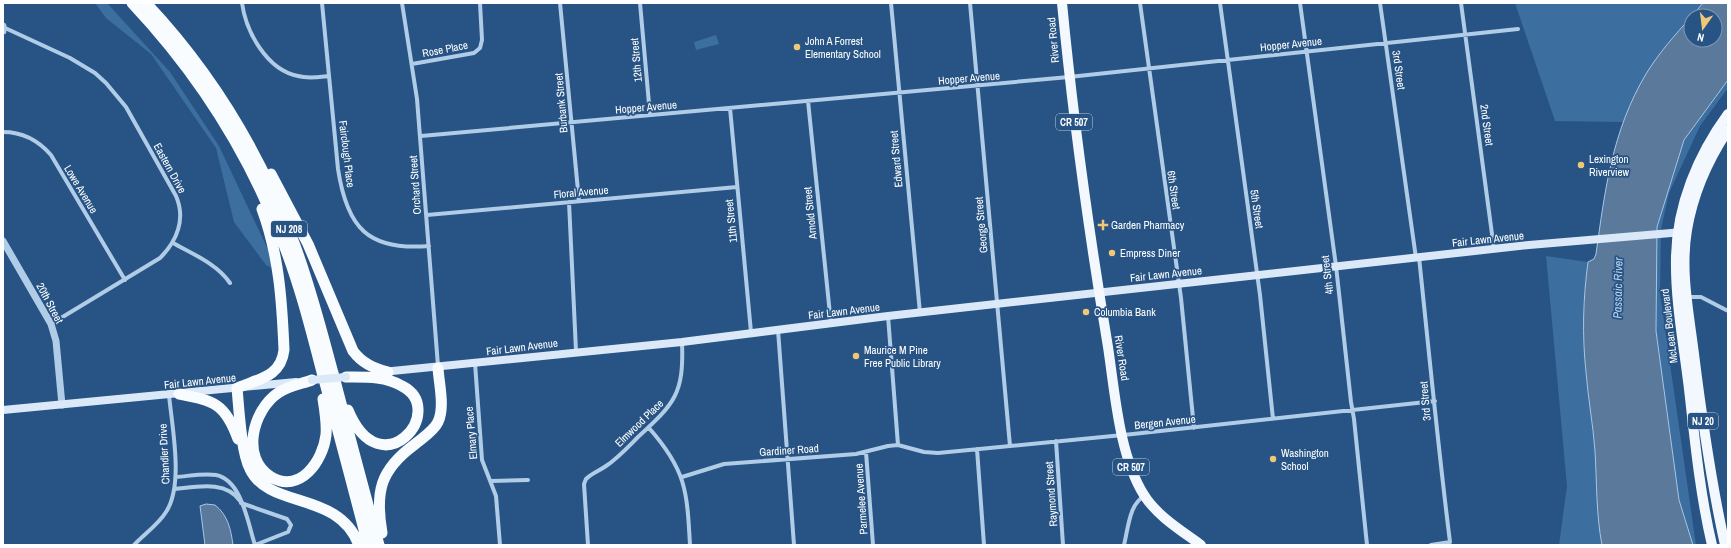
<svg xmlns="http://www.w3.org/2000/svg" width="1731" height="548" font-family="'Archivo Narrow',sans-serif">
	<rect width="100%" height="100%" fill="#275484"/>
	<path fill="#3c6ea0" d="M95,3h12l63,69 49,74 51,108 4,15 -8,-4 -32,-43 -18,-74 -65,-94 -45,-36z
		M1515,3h188l-12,13 -44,57 -24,49 -68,-1z
		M716,35l3,9 -23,6 -2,-8z
		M1728,80v8l-28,38 -31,67 -8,36 -1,65 36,251h-3l-14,-45 -23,-169 1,-104 27,-87z
		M1546,256l42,6 -4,35 -1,37 3,39 9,76 7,96h-43l8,-59z"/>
	<path fill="#5b799a" stroke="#a6c7e8" d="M1703,3h25v77l-44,60 -27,87 -1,104 23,169 14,45h-91c-6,-31 -5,-62 -7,-94 -2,-27 -7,-53 -9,-79 -4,-37 -3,-73 2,-110l6,-3 2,-5c9,-64 16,-123 50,-180 12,-20 29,-39 45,-57v23h24v-24h-23z
		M206,504l9,1c13,10 16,25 18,40h-28l-5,-39z"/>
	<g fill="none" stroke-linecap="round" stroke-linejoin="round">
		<path stroke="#b1cce7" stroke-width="4" d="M242,3c4,29 25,67 56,73 10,3 21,1 31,0
			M322,3l16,166c9,59 30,82 91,77
			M402,3l15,96 21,267
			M560,3l19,198
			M640,3l10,112
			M891,3l29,310
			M970,3l40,443
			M1140,3l41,295 13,130
			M1220,3l40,292 13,124
			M1300,3l36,263 15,136 3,17 13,126
			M1380,3l36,255
			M1461,3l33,246
			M3,27l67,31 25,15 11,10 20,24 50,89c10,23 1,45 -16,62l-109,66
			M412,64l62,-11 6,-5 2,-8 -2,-37
			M808,101l23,223
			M730,108l21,224
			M3,132c20,0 35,8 48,23l74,125
			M421,136l648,-59 449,-48
			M569,202l7,149
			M427,215l310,-28
			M173,243c20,11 44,21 57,40
			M1419,257c10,95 19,190 31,285l-19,3
			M1686,297h15l27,14
			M888,316l10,129
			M778,330l16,215
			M475,363l7,97 14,36 4,49
			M649,428c37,42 38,62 41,117
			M1056,441l7,104
			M977,449l7,96
			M866,452l7,93
			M176,477c13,-1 28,-4 40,-2 26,5 32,49 39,70
			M682,477l42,-13 132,-10 32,-8 10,-1 26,7 14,1 195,-19 302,-33
			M491,481l37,-1
			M175,489c21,-2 51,-9 65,12
			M241,503l46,16 4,6 -3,7 -33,13
			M134,545c10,-11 24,-20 32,-33 18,-27 6,-85 3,-117
			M588,545l-4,-61 2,-5c6,-6 13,-8 20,-13 12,-8 22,-19 32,-29 37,-34 46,-43 44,-95
			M1124,545c4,-15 5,-42 21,-49"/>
		<path stroke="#b1cce7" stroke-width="7" d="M3,26v5
			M3,241l48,83 5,17 6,64"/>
		<path stroke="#dbe8f7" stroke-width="8" d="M382,372l300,-30 206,-26 641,-71 154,-13
			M3,410l293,-28"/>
		<path stroke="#f3f8fe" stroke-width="10" d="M1062,3c11,115 27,230 46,344 7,46 11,108 36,148 13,21 38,36 57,50
			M1712,545c-12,-51 -17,-103 -23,-156 -5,-43 -14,-88 -13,-132 1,-52 22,-102 52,-143
			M1725,545c-14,-63 -23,-127 -31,-191 -5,-41 -14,-83 -7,-124 6,-36 21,-70 41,-100"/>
		<path stroke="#f9fcfe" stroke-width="11" d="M132,3c66,70 118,152 152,242 16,41 27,85 38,127 16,58 31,115 46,173
			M146,3c65,69 115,152 148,240 16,42 27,86 39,130 15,57 30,115 46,172
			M271,174l37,70 45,107c9,12 20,17 35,21
			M262,209c17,46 20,92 22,141 -3,27 -26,29 -47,38 2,21 4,64 13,81 20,41 88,21 109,76
			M346,377c19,0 39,-1 56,9 47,24 -21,104 -54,24
			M312,380c-11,4 -24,6 -34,13 -25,17 -38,65 -7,84 29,17 52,-16 55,-42 1,-12 -1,-24 -3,-36
			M179,394c35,7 46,9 59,45
			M382,533c-7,-41 -2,-63 32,-88 8,-7 19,-13 24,-23 7,-15 1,-38 0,-54"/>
		<path stroke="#dbe8f7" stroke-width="8" d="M312,380l34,-3"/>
	</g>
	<g fill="#efc777" stroke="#275484" stroke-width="1.5">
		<circle cx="797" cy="47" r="4"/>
		<circle cx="1581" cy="165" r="4"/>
		<path d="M1101 219h4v4h4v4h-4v4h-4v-4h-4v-4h4z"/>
		<circle cx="1112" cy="253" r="4"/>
		<circle cx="1086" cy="312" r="4"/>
		<circle cx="856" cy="356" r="4"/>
		<circle cx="1273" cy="459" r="4"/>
	</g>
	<g text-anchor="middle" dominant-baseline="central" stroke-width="3.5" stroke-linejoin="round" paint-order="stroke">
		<g fill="#275484" stroke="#beccda" stroke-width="1">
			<rect x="1056" y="114" width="36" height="16" rx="3"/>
			<rect x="271" y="221" width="36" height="16" rx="3"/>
			<rect x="1688" y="413" width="30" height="16" rx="3"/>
			<rect x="1113" y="459" width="36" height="16" rx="3"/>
		</g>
		<g font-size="10" font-weight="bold" fill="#fff">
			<text x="1074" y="122">CR 507</text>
			<text x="289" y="229">NJ 208</text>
			<text x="1703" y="421">NJ 20</text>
			<text x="1131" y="467">CR 507</text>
		</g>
		<g font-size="11" fill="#fff" stroke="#275484">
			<text transform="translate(1053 40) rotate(-95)">River Road</text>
			<text transform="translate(1291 44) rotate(-6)">Hopper Avenue</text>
			<text transform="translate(445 49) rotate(-11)">Rose Place</text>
			<text transform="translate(636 60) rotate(-95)">12th Street</text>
			<text transform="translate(1399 70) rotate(82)">3rd Street</text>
			<text transform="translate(969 78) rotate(-5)">Hopper Avenue</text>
			<text transform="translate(561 103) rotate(-95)">Burbank Street</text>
			<text transform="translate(646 107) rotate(-5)">Hopper Avenue</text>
			<text transform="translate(1487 125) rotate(82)">2nd Street</text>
			<text transform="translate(347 154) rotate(83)">Fairclough Place</text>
			<text transform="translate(896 159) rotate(-95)">Edward Street</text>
			<text transform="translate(170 168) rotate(61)">Eastern Drive</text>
			<text transform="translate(415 185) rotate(-94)">Orchard Street</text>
			<text transform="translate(81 189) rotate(59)">Lowe Avenue</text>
			<text transform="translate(1174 190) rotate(82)">6th Street</text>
			<text transform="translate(581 192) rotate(-5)">Floral Avenue</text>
			<text transform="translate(1257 209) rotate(82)">5th Street</text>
			<text transform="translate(810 213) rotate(-96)">Arnold Street</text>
			<text transform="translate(731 221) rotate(-96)">11th Street</text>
			<text transform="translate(981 225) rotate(-95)">George Street</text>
			<text transform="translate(1488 239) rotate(-6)">Fair Lawn Avenue</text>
			<text transform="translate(1166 274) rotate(-6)">Fair Lawn Avenue</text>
			<text transform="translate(1327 275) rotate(-97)">4th Street</text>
			<text transform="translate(50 303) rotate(62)">20th Street</text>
			<text transform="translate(844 311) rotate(-7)">Fair Lawn Avenue</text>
			<text transform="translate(1669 326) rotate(-97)">McLean Boulevard</text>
			<text transform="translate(522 347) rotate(-7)">Fair Lawn Avenue</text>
			<text transform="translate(1122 358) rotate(81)">River Road</text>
			<text transform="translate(200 381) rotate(-6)">Fair Lawn Avenue</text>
			<text transform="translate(1425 401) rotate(-95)">3rd Street</text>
			<text transform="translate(1165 422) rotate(-6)">Bergen Avenue</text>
			<text transform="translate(639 423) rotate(-44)">Elmwood Place</text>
			<text transform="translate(471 433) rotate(-95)">Elmary Place</text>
			<text transform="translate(789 450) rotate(-4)">Gardiner Road</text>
			<text transform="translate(164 454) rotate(-93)">Chandler Drive</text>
			<text transform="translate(1051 494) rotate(-94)">Raymond Street</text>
			<text transform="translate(861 499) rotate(-94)">Parmelee Avenue</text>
		</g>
		<g font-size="11" fill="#fff" stroke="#275484" text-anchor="start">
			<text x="805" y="41">John A Forrest<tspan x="805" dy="13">Elementary School</tspan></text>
			<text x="1589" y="159">Lexington<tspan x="1589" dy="13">Riverview</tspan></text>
			<text x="1111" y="225">Garden Pharmacy</text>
			<text x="1120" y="253">Empress Diner</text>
			<text x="1094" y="312">Columbia Bank</text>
			<text x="864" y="350">Maurice M Pine<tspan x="864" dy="13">Free Public Library</tspan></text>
			<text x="1281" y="453">Washington<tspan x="1281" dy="13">School</tspan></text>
		</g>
		<g font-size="12" font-style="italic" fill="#bdd6ef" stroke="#275484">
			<text transform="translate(1618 288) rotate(-89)">Passaic River</text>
		</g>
	</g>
	<rect width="1731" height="548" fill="none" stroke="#ffffff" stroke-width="8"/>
	<g transform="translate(1703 28) rotate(194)"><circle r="19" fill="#275484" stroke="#7d98b5"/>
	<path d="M0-3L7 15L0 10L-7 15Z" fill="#efc777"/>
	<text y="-6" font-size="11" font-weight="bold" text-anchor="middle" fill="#ffffff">N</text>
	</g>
</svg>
